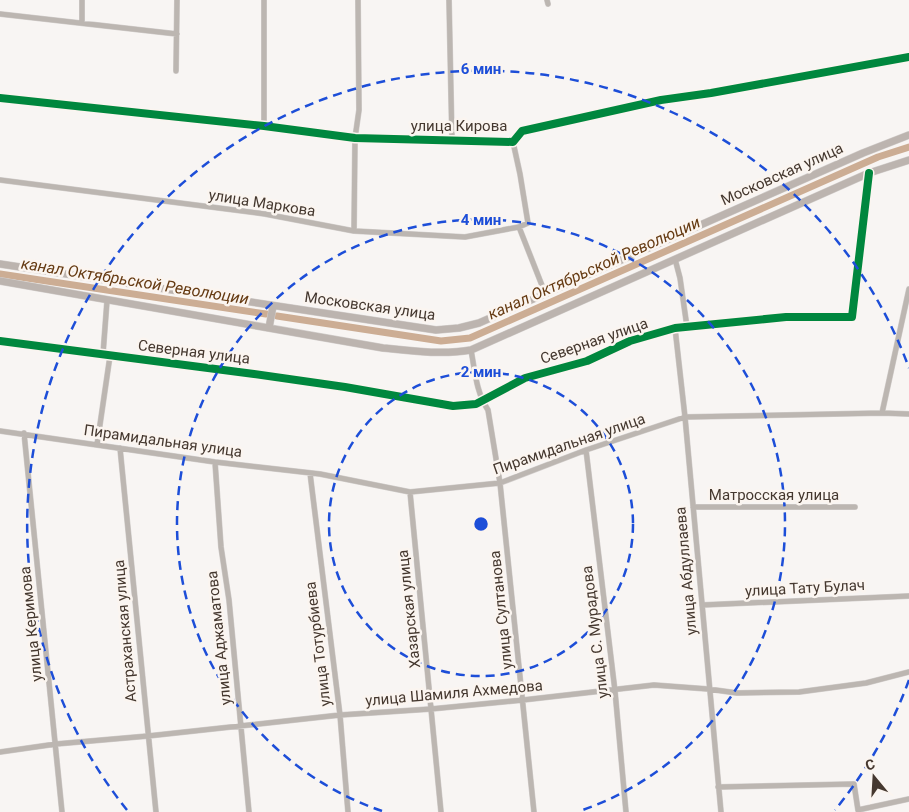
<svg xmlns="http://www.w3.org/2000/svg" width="909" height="812" font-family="Roboto,sans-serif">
	<rect width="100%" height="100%" fill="#f8f5f3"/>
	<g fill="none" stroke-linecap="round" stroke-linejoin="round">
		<path stroke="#ccad94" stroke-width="7" d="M0,274l266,40
			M277,316l164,25 29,-3 408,-181 31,-10"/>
		<defs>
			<path id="minor" d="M82,0v23
				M264,0v126
				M449,0l3,141
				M547,0l1,4
				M0,14l177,20
				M176,71l1,-71
				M0,98l264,28 91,12 158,4 9,-11 139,-31 50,-7 198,-36
				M0,180l265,34 89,17 111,6 54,-10 9,-4 -8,-49 -7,-32
				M519,227l26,66
				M354,231l1,-93 4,-28 -1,-110
				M675,259l5,19 7,49
				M675,328l10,89 36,395
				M0,341l254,33 91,13 108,19 23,-2 49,-26 62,-17 43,-20 45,-13 111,-11h66l17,-144
				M471,350c4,21 5,42 17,60l12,73 34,329
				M103,354l4,-53
				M882,413l27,-124
				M0,431l215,31 105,12 90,18 90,-9 86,-33 99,-33 197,-4 27,1
				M24,433l38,379
				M97,445l13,-89
				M120,448l36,364
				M586,450l29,241 11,121
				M215,462l6,85 8,53 20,212
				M310,473l30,242 8,97
				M410,492l31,320
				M693,507h162
				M702,605l207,-9
				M0,752l56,-8 92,-8 192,-21 91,-6 92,-9 131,-15 54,4 29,4 62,-1 67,-9 43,-11
				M718,787l136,-3 4,26 51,-11"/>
			<path id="secondary" d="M0,264l436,66 23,-2 20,-5 384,-170 46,-18
				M0,281l383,67c29,3 59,7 88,2l398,-177 40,-13
				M269,328l4,-22"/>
		</defs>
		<use href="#minor" stroke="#d3cfcd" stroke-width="6"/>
		<use href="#secondary" stroke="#d3cfcd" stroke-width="8"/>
		<use href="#minor" stroke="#bcb6b1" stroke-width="5"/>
		<use href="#secondary" stroke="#bcb4af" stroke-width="7"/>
		<defs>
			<path id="cycleway" d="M0,98l264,28 91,12 158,4 9,-11 139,-31 50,-7 198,-36
				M0,341l254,33 91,13 108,19 23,-2 49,-26 62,-17 43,-20 45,-13 111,-11h66l17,-144"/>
		</defs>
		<use href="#cycleway" stroke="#fbf5f0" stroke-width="11"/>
		<use href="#cycleway" stroke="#00873e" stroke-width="8"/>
	</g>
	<g fill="none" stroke="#1d4ed8" stroke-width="2.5" stroke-dasharray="9 6">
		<circle cx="481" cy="524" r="152"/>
		<path d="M382 811A304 304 0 1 1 580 811"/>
		<path d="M909 680A455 455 0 0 1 835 810M127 810A455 455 0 1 1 909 368"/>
	</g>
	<g text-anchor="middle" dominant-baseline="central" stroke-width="5" stroke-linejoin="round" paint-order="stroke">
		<g font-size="15" fill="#45382f" stroke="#fbf5f0">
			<text x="459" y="126">улица Кирова</text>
			<text transform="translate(782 174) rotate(-24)">Московская улица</text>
			<text transform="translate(262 203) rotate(9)">улица Маркова</text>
			<text transform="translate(370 306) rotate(8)">Московская улица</text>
			<text transform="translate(594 341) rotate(-19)">Северная улица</text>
			<text transform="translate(194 352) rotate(7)">Северная улица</text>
			<text transform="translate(163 441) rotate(8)">Пирамидальная улица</text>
			<text transform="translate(569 444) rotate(-19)">Пирамидальная улица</text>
			<text x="774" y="495">Матросская улица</text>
			<text transform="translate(686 571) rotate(-95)">улица Абдуллаева</text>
			<text transform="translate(805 588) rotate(-3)">улица Тату Булач</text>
			<text transform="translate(409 609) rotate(-96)">Хазарская улица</text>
			<text transform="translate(501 610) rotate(-96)">улица Султанова</text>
			<text transform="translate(31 624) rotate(-96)">улица Керимова</text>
			<text transform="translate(125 631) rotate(-95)">Астраханская улица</text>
			<text transform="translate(595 632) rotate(-97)">улица С. Мурадова</text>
			<text transform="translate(219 638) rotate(-96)">улица Аджаматова</text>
			<text transform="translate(318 644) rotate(-97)">улица Тотурбиева</text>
			<text transform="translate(454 693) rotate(-5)">улица Шамиля Ахмедова</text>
		</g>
		<g font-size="16" font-style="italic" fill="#653a12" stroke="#fbf5f0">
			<text transform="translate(594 268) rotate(-24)">канал Октябрьской Революции</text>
			<text transform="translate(135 281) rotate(9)">канал Октябрьской Революции</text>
		</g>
	</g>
	<circle cx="481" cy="524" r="8" fill="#1d4ed8" stroke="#fbf5f0" stroke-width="2.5"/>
	<g font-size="15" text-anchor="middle" font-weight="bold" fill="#1d4ed8" stroke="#fbf5f0" stroke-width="5" stroke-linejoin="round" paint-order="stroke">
		<text x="481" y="74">6 мин</text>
		<text x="481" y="225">4 мин</text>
		<text x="481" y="377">2 мин</text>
	</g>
	<g transform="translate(874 777) rotate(342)" stroke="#fbf5f0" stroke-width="4" paint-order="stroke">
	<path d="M0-4L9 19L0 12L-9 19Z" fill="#45382f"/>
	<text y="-8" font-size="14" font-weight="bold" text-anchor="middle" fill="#45382f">С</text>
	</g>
</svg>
